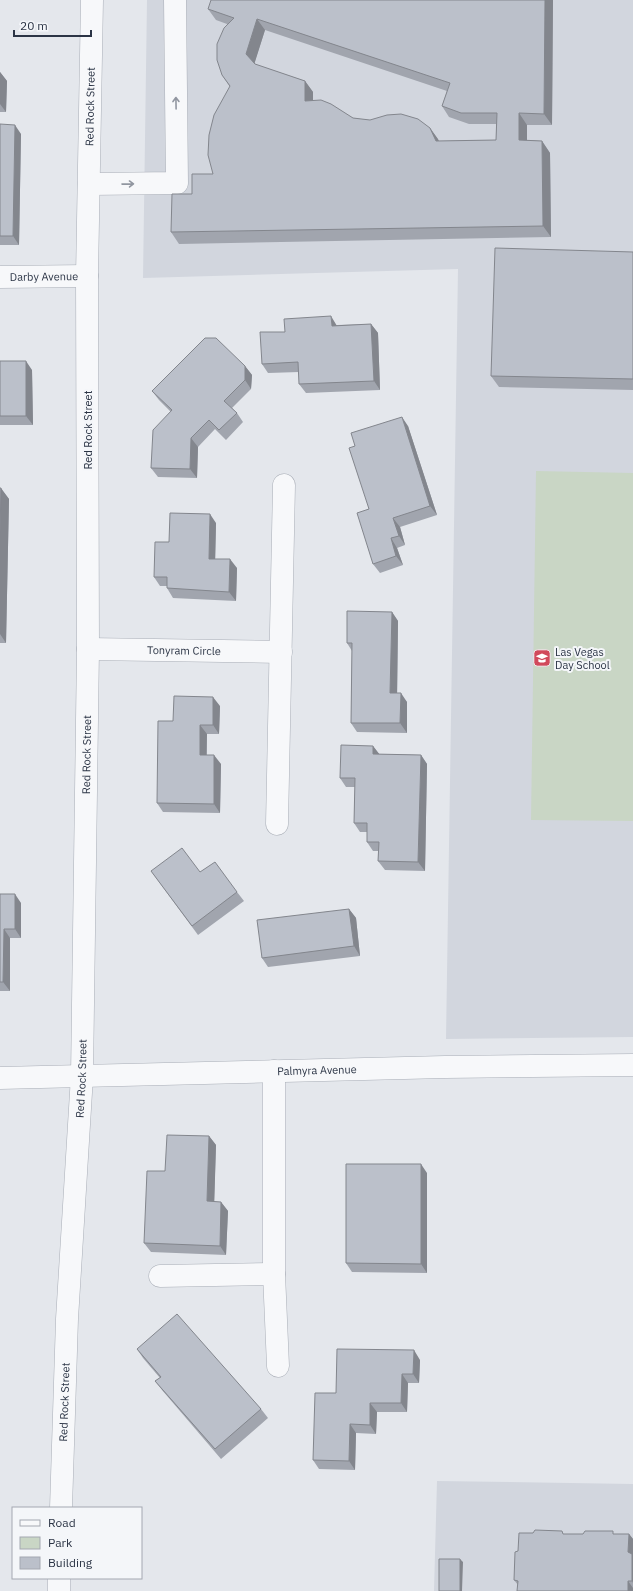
<svg xmlns="http://www.w3.org/2000/svg" width="633" height="1591" font-family="'IBM Plex Sans',sans-serif">
	<rect width="100%" height="100%" fill="#e4e7ec"/>
	<path fill="#d2d6de" d="M147,0h486v1037l-187,2 12,-770 -315,9z
		M437,1481l196,3v107h-199z"/>
	<path fill="#c9d6c5" d="M536,471l97,2v348l-102,-1z"/>
	<g fill="none" stroke-linecap="round" stroke-linejoin="round">
		<defs>
			<g id="minor">
				<path d="M89,184l88,-1 -2,-183"/>
				<path id="s1" d="M0,277l87,-1"/>
				<path id="s2" d="M88,649l193,3"/>
				<path d="M277,824l7,-339"/>
				<path d="M274,1071v203l4,92"/>
				<path id="s3" d="M0,1078l445,-11 188,-2"/>
				<path d="M160,1276l114,-2"/>
				<path id="s4" d="M61,1508l6,-189 15,-243 6,-427 -1,-373 5,-276"/>
				<path d="M59,1591v-13"/>
			</g>
		</defs>
		<use href="#minor" stroke="#a9aeb7" stroke-width="23"/>
		<use href="#minor" stroke="#f7f8fa" stroke-width="22"/>
	</g>
	<path fill="#a1a5ae" fill-rule="evenodd" d="M553,0l-1,125h-25v15l15,1 8,12 1,84 -372,7 -8,-12 21,-38 21,-20 17,-87 -8,-12 5,-51 -11,-4 -8,-11zM265,30l182,61 -5,15 7,11 20,7h27v16l-57,1 -9,-13 -77,-10 -40,-17v-9l-8,-11 -51,-17z
		M0,72l7,9 -1,31h-6z
		M0,124l21,10 -2,111h-19z
		M633,252v138l-134,-3 -8,-11z
		M371,324l7,9 2,57 -74,3 -7,-9v-12l-31,1 -6,-9 23,-32 52,-7z
		M0,361l32,9 1,55h-33z
		M245,366l7,9 -1,14 -19,19 5,5 6,9 -17,18 -11,-11 -17,18 -1,31 -39,-1 -7,-9 20,-56 -12,-12 -7,-9z
		M408,426l29,89 -37,12 5,18 -8,3 6,17 -23,8 -7,-9 -4,-55 -14,-63z
		M0,488l9,11 -3,144h-6z
		M216,523l-1,36 22,9 -1,33 -63,-3 -6,-10v-2h-7l-6,-9 15,-35z
		M392,612l6,9 -1,72 10,9v31l-50,-1 -6,-9 1,-72 -5,-8z
		M220,706l-1,28h-12v21l14,9 -1,49 -57,-1 -6,-9 16,-82z
		M373,746l6,8 42,1 6,9 -2,107 -40,-1 -7,-9v-10h-5l-6,-9v-10h-7l-6,-9 1,-36h-9l-6,-9z
		M151,871l49,1 37,20 7,9 -46,34z
		M0,894l21,9v35h-11v53h-10z
		M349,909l7,9 4,38 -92,11 -6,-9z
		M209,1136l7,9 -2,57h7l7,9 -2,44 -75,-3 -7,-9 21,-72z
		M427,1173v100l-75,-1 -6,-9z
		M137,1349l124,60 7,9 -47,41 -59,-69 -7,-9 5,-3 -17,-20z
		M420,1360l-1,23h-11l-1,29h-30l-1,22 -20,-1 -1,37 -36,-1 -6,-9 23,-67z
		M565,1534h64l4,5v52l-115,-6 -4,-5 4,-29z"/>
	<path fill="#83868d" d="M545,0h8l-1,125 -8,-11z
		M257,19l8,11 -11,35 -8,-11z
		M0,72l7,9 -1,31 -6,-8z
		M305,81l8,11v21l-8,-12z
		M519,113l8,12v26l-8,-11z
		M15,125l6,9 -2,111 -6,-9z
		M430,128l8,11 6,14 -8,-12z
		M542,141l8,12 1,84 -8,-11z
		M331,316l6,10h-5z
		M371,324l7,9 2,57 -6,-9z
		M26,361l6,9 1,55 -7,-9z
		M245,366l7,9 -1,14 -6,-9z
		M402,417l6,9 29,89 -7,-9z
		M191,438l7,9 -1,31 -7,-9z
		M1,488l8,11 -3,144 -6,-9v-101z
		M210,514l6,9 -1,45 -6,-9z
		M393,518l7,9 5,18 -6,-9z
		M391,538l6,10 6,17 -7,-9z
		M230,559l7,9 -1,33 -7,-9z
		M392,612l6,9 -1,81 -7,-9z
		M401,693l6,9v31l-7,-10z
		M213,697l7,9 -1,28 -6,-9z
		M200,725l7,9 -1,30 -6,-9z
		M373,746l7,9 -7,-1z
		M214,755l7,9 -1,49 -6,-9z
		M421,755l6,9 -2,107 -7,-9z
		M15,894l6,9v35l-6,-9z
		M349,909l7,9 4,38 -6,-10z
		M4,929l6,9v53l-7,-9z
		M209,1136l7,9 -2,66 -7,-10z
		M421,1164l6,9v100l-6,-9z
		M221,1202l7,9 -2,44 -6,-9z
		M414,1350l6,10 -1,23 -6,-9z
		M402,1374l6,9 -1,29 -6,-9z
		M370,1403l7,9 -1,22 -6,-9z
		M350,1424l6,9 -1,37 -6,-9z
		M629,1534l4,5v44l-1,-2 -4,-29z
		M460,1559l3,3 -1,29h-2z
		M628,1581l5,7v3h-5z"/>
	<path fill="#bbc0ca" stroke="#83868d" fill-rule="evenodd" d="M211,0h334l-1,114 -25,-1v27l23,1 1,85 -372,6 1,-38h20v-20h21l-5,-19 1,-20 5,-20 16,-29 -8,-11 -5,-15v-16l7,-16 10,-10 -26,-9zM257,19l193,64 -8,23 19,7h36l-1,27 -60,1 -6,-13 -12,-9 -17,-5 -14,1 -17,5 -17,-2 -22,-14 -10,-4 -16,1v-20l-50,-17 -9,-10z
		M0,124l15,1 -2,111h-13z
		M495,248l138,4v127l-142,-3z
		M331,316l1,10 39,-2 3,57 -75,3 -1,-22 -36,2 -2,-32h25l-1,-13z
		M205,338h11l29,28v14l-21,21 13,12 -18,17 -10,-10 -18,18 -1,31 -39,-1 2,-38 19,-20 -20,-19z
		M0,361h26v55h-26z
		M402,417l28,89 -37,12 6,18 -8,2 5,18 -23,8 -16,-51 12,-4 -20,-61 6,-2 -4,-13z
		M0,488h1l-1,45z
		M170,513l40,1 -1,45h21l-1,33 -62,-4v-11h-13l1,-35h14z
		M347,611l45,1 -2,81h11l-1,30h-49l1,-80h-5z
		M174,696l39,1v28h-13v30h14v49l-57,-1 1,-82h15z
		M341,745l32,1v8l48,1 -3,107 -40,-1 1,-19h-12v-19h-13l1,-45h-15z
		M182,848l18,24 15,-10 22,30 -45,34 -41,-55z
		M0,894h15v35h-11l-1,53h-3z
		M349,909l5,37 -92,12 -5,-38z
		M167,1135l42,1 -2,65 14,1 -1,44 -76,-3 3,-72h18z
		M346,1164h75v100l-75,-1z
		M177,1314l84,95 -46,40 -60,-68 6,-4 -24,-28z
		M337,1349l77,1 -1,24h-11l-1,29h-31v22l-20,-1 -1,37 -36,-1 2,-67h21z
		M535,1530l27,1 1,3h20l2,-3h28v3h16l-1,18 4,2v27h-4v10h-111l1,-10 -4,-1 1,-28 3,-1 1,-18h14z
		M439,1559h21v32h-21z"/>
	<defs><path id="oneway-shaft" d="M-6 0H5M1.5-3L5.5 0L1.5 3" fill="none" stroke-width="1.6" stroke-linecap="round" stroke-linejoin="round"/></defs>
	<g stroke="#9196a0">
		<use href="#oneway-shaft" transform="translate(176 103) rotate(-91)"/>
		<use href="#oneway-shaft" transform="translate(128 184) rotate(-1)"/>
	</g>
	<defs>
		<symbol id="school-square" viewBox="-11 -11 22 22"><rect x="-9" y="-9" width="18" height="18" rx="4" fill="#d1495b" stroke="#f4f6f9"/><path d="M0-5L7-2L0 1L-7-2ZM-4 1L0 2.5L4 1V4Q0 6-4 4Z" fill="#fff"/></symbol>
	</defs>
	<g fill-rule="evenodd">
		<use href="#school-square" x="532" y="648" width="20" height="20"/>
	</g>
	<g text-anchor="middle" dominant-baseline="central" stroke-width="4" stroke-linejoin="round" paint-order="stroke">
		<g font-size="11" fill="#2b3445" stroke="#f4f6f9">
			<text stroke="none"><textPath href="#s4" startOffset="1402">Red Rock Street</textPath></text>
			<text stroke="none"><textPath href="#s1" startOffset="44">Darby Avenue</textPath></text>
			<text transform="translate(88 430) rotate(-90)">Red Rock Street</text>
			<text stroke="none"><textPath href="#s2" startOffset="96">Tonyram Circle</textPath></text>
			<text stroke="none"><textPath href="#s4" startOffset="754">Red Rock Street</textPath></text>
			<text stroke="none"><textPath href="#s3" startOffset="317">Palmyra Avenue</textPath></text>
			<text stroke="none"><textPath href="#s4" startOffset="430">Red Rock Street</textPath></text>
			<text stroke="none"><textPath href="#s4" startOffset="106">Red Rock Street</textPath></text>
		</g>
		<g font-size="11" fill="#2b3445" stroke="#f4f6f9" text-anchor="start">
			<text x="555" y="652">Las Vegas<tspan x="555" dy="13">Day School</tspan></text>
		</g>
	</g>
	<rect x="12" y="1507" width="130" height="72" fill="#f4f6f9" stroke="#a4a8b1"/>
	<rect x="20" y="1520" width="20" height="6" fill="#f7f8fa" stroke="#a4a8b1"/>
	<text x="48" y="1527" font-size="12" fill="#2b3445">Road</text>
	<rect x="20" y="1537" width="20" height="12" fill="#c9d6c5" stroke="#a4a8b1"/>
	<text x="48" y="1547" font-size="12" fill="#2b3445">Park</text>
	<rect x="20" y="1557" width="20" height="12" fill="#bbc0ca" stroke="#a4a8b1"/>
	<text x="48" y="1567" font-size="12" fill="#2b3445">Building</text>
	<path d="M14 30v6h77v-6" fill="none" stroke="#2b3445" stroke-width="2"/>
	<text x="20" y="30" font-size="12" fill="#2b3445" stroke="#f4f6f9" stroke-width="3" paint-order="stroke">20 m</text>
</svg>
